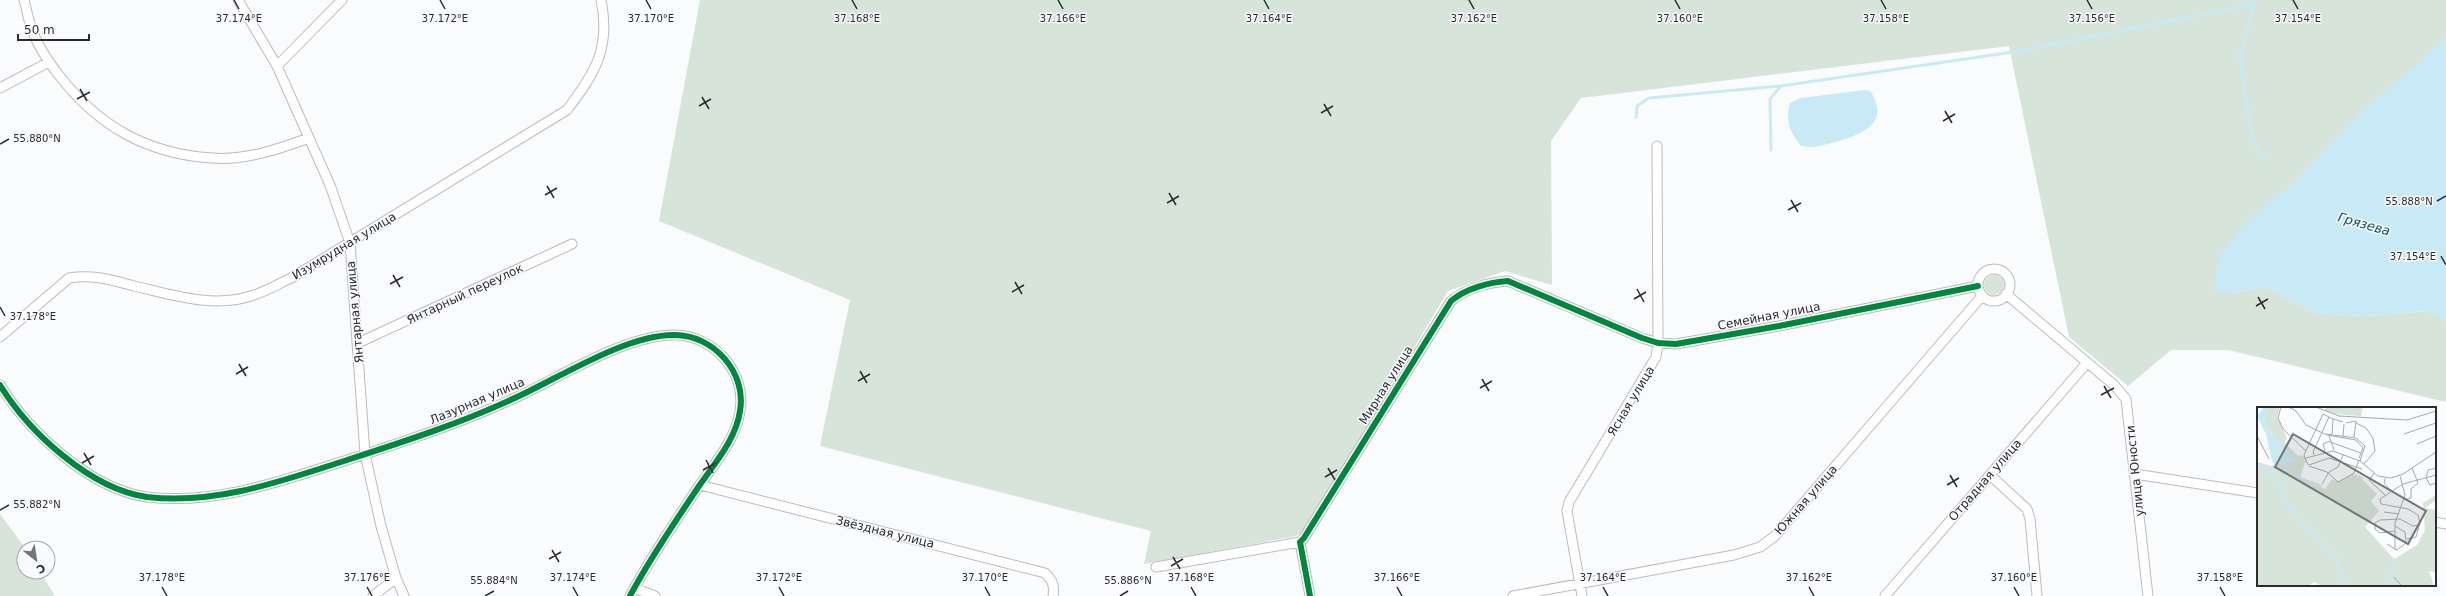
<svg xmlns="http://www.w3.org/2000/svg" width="2446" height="596" font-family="'DejaVu Sans',sans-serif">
	<rect width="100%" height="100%" fill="#fafbfc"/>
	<path fill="#d6e4d9" d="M700,0h1746v39l-89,79 -73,75 -51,100 32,-6 51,26 48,3 64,-5 18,10v81l-218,-52h-57l-43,36 -59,-49 -60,-291 -428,52 -30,43 1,144 -47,-14 -57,20 -143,239 -9,6 -152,28 7,-33 -331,-85 30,-146 -191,-79z
		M1984 285a10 10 0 1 1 20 0a10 10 0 1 1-20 0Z
		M0,514l25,34 -1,24h16l15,24h-55z"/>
	<path fill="#c8eaf6" d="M2446,39v282l-18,-10 -64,5 -48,-3 -51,-26 -32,6 -19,-3 4,-32 23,-30 36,-35h7l78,-82z
		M1865,90l5,1c22,32 -9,44 -35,51 -12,3 -22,7 -34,4 -11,-14 -16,-25 -11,-43l11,-5z"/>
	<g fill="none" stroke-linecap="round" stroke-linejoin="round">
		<path stroke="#c8eaf6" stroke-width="3" d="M2253,0l1,4 -14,53 12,82 13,21
			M2199,15l55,-11
			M1636,117l1,-11 12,-8 132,-12 239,-35 174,-35
			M1771,150l-1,-51 11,-13"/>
		<defs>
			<path id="minor" d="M24,0c3,10 4,20 8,29 5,16 16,32 26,45 39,51 88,80 154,84 32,3 67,-9 97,-20
				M238,0l39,66 53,119 20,58 15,211 16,72 15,52 8,18
				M277,66l65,-66
				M0,88l49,-26
				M1978 285a16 16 0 1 1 32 0a16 16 0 1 1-32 0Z
				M2006,294l108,91 12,14 22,197
				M0,337l69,-59c23,-4 43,2 65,8 38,9 81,23 120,9 13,-4 26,-12 39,-18l274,-167c28,-37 44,-62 34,-110
				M358,343l214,-99
				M0,385c29,47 90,104 147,112 69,8 135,-16 200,-37 59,-19 117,-38 172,-64 43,-20 109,-62 156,-61 38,0 72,37 65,76 -4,28 -25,52 -41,75 -24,36 -49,72 -69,110
				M2135,474l123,19
				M1990,475l37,34 3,10 7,77
				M700,485l345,88c7,7 10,12 8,23
				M2435,522l11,2
				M1156,567l144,-25
				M634,588l21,8
				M373,596l23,-18
				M1310,596l-10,-54 4,-4 147,-237c14,-12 38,-19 57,-20l134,57 16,5 18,1 103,-18 199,-40
				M1513,596l221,-41 26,-8 15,-11 207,-240
				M1582,596l-15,-85 2,-9 87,-145 2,-14 -1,-197
				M1885,596l201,-232"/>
		</defs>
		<use href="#minor" stroke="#bbbcbd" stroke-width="11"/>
		<use href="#minor" stroke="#fefeff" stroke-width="9"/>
		<defs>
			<path id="cycleway" d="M0,385c29,47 90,104 147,112 69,8 135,-16 200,-37 59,-19 117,-38 172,-64 43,-20 109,-62 156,-61 38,0 72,37 65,76 -4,28 -25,52 -41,75 -24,36 -49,72 -69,110
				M1310,596l-10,-54 4,-4 147,-237c14,-12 38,-19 57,-20l134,57 16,5 18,1 103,-18 199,-40"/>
		</defs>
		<use href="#cycleway" stroke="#f9fafd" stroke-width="8"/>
		<use href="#cycleway" stroke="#00873e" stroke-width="6"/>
	</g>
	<path fill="none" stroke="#2b2b2d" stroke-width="1.5" d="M234,0l5,9M440,0l5,9M646,0l5,9M852,0l5,9M1058,0l5,9M1264,0l5,9M1469,0l5,9M1675,0l5,9M1881,0l5,9M2087,0l5,9M2293,0l5,9M80,89l7,12M702,97l7,12M77,99l13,-7M1324,104l7,12M699,106l12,-7M1945,111l7,12M1321,113l12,-7M1943,121l12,-7M0,144l9,-5M547,186l7,12M1169,193l7,12M545,195l12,-7M1791,200l7,12M2437,201l9,-5M1167,203l12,-7M1788,210l13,-7M2441,256l5,9M393,275l7,12M1015,282l7,12M390,284l13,-7M1637,289l7,13M1012,292l12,-7M2258,297l7,12M1634,299l12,-7M2256,306l12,-7M0,307l5,9M239,364l7,12M860,371l7,12M236,374l12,-7M1482,379l7,12M858,381l12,-7M2104,386l7,12M1480,388l12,-7M2101,395l13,-7M84,453l7,12M706,460l7,13M82,463l12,-7M1328,468l7,12M703,470l13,-7M1950,475l7,12M1325,477l12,-7M1947,485l12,-7M0,510l9,-5M552,550l7,12M1173,557l7,12M549,559l12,-7M1171,566l12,-7M162,587l5,9M367,587l5,9M573,587l5,9M779,587l5,9M985,587l5,9M1191,587l5,9M1397,587l5,9M1603,587l5,9M1809,587l5,9M2014,587l5,9M2220,587l5,9M485,596l9,-5M1120,596l8,-5"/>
	<g text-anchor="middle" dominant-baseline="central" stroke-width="3" stroke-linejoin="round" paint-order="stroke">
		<g font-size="12" fill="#2b2b2d" stroke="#f9fafd">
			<text transform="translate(344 246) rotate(-31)">Изумрудная улица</text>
			<text transform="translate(465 294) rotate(-25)">Янтарный переулок</text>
			<text transform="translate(355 312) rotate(-95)">Янтарная улица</text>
			<text transform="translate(1769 316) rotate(-11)">Семейная улица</text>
			<text transform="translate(1386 385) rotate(-58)">Мирная улица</text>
			<text transform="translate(477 401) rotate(-23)">Лазурная улица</text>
			<text transform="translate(1631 401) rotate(-59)">Ясная улица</text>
			<text transform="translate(2135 471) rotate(-96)">улица Юности</text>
			<text transform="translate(1985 480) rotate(-49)">Отрадная улица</text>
			<text transform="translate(1806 500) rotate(-49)">Южная улица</text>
			<text transform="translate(885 532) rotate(14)">Звёздная улица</text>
		</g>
		<g font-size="13" font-style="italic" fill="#104f61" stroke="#f9fafd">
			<text transform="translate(2364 224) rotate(16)">Грязева</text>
		</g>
	</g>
	<g transform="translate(2257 407)">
		<rect width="179" height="179" fill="#fafbfc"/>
		<path d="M11,0h12l-3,10 10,21 -3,4 13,13 7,1 2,4 -6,18 25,11 7,-10 6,3 15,-8 10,3 -1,2 15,15 -6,7 8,10 -14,16 28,31h3l21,-13 8,-15 -2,-27 13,-8v5l-11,8 11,2v62l-7,-1 5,15h-112l-8,-4 -4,3 -53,1v-124l14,4 24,-6 -16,-15 -13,-19 -1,-10zM68,0h38l-2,9 -25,-2 -11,-3z" fill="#d6e4d9"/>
		<path d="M7,0h4l-3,9 1,10 13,19 12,9 4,6 -20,5 -3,-4 -6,-27 -9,-18z" fill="#c8eaf6"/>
		<path fill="none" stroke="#c8eaf6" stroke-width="2" d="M0,58l9,4 12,14 12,26 2,-1 10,18 8,3 -1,5 6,-1 10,15 12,10v10l5,5 -2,2 9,11M32,67l33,12M25,84l7,-27M130,179l10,-25"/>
		<path fill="none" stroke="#a7a8a9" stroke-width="1" d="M24,0l-3,11 5,11 23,22M32,0l7,4 10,14 21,10 29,5 7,8 -4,10M59,0l23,9 68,4 29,-9M89,16l10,-2 -2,16M99,16l10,5 7,10 2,13 -11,13M69,27l30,4 9,8 -5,15M147,27l32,-11M75,28l1,-16 10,3M0,29l12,23M72,29l5,14M86,29l1,-12M73,35l31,11M160,37l19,-8M68,44l-2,-7 7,-3M57,48l-1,-3 16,-35M49,51l27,-7 27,10 18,15 13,2 12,-4 33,-22M51,58l-4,-10 19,-41 10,5M52,58l20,-7 33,11M52,59l18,6 11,10 16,-9 5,-13M179,61l-8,2 -2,8 4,7 6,-2M117,66l-5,7 16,15M128,71l-1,5 8,9M65,77l7,-12 9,-5 5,-12M147,93l7,-2v-9l7,-6 -6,-15M127,105l15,2M138,124l-15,2 -5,-4v-6l5,-3 20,-1 13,7 7,-1M150,132l9,-2 4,-14 -2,-8 -10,-6 -27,-5 -1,-5 23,-15 33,-9M130,137l10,6 9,-7 -1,-11 -10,-6M138,143v-27l10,-28 -5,-19M137,170l8,9"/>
		<path fill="#737475" fill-opacity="0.15" stroke="#737475" stroke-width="2" d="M36,27l133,77 -18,33 -133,-77z"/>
		<rect width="179" height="179" fill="none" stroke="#2b2b2d" stroke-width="2"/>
	</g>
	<g font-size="10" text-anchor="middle" fill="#2b2b2d" stroke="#f9fafd" stroke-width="3" stroke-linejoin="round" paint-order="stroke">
		<text x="239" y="22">37.174°E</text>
		<text x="445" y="22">37.172°E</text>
		<text x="651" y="22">37.170°E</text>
		<text x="857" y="22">37.168°E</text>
		<text x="1063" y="22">37.166°E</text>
		<text x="1680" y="22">37.160°E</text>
		<text x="1886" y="22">37.158°E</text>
		<text x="2092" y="22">37.156°E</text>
		<text x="1269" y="22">37.164°E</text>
		<text x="1474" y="22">37.162°E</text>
		<text x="2298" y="22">37.154°E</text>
		<text x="37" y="142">55.880°N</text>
		<text x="2409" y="205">55.888°N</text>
		<text x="2413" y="260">37.154°E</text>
		<text x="33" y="320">37.178°E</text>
		<text x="37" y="508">55.882°N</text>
		<text x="162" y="581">37.178°E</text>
		<text x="367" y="581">37.176°E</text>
		<text x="573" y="581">37.174°E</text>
		<text x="779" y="581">37.172°E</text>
		<text x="985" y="581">37.170°E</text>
		<text x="1191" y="581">37.168°E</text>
		<text x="1397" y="581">37.166°E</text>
		<text x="1603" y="581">37.164°E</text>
		<text x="1809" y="581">37.162°E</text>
		<text x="2014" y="581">37.160°E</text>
		<text x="2220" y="581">37.158°E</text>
		<text x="494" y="584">55.884°N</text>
		<text x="1128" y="584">55.886°N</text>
	</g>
	<g transform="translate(36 560) rotate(150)"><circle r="19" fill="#f9fafd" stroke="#a7a7aa"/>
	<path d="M0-3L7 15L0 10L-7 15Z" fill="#737475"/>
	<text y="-6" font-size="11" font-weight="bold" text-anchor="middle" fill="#2b2b2d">С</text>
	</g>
	<path d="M18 34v6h71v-6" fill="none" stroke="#2b2b2d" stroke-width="2"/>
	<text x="24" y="34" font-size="12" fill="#2b2b2d" stroke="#f9fafd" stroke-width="3" paint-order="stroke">50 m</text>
</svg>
